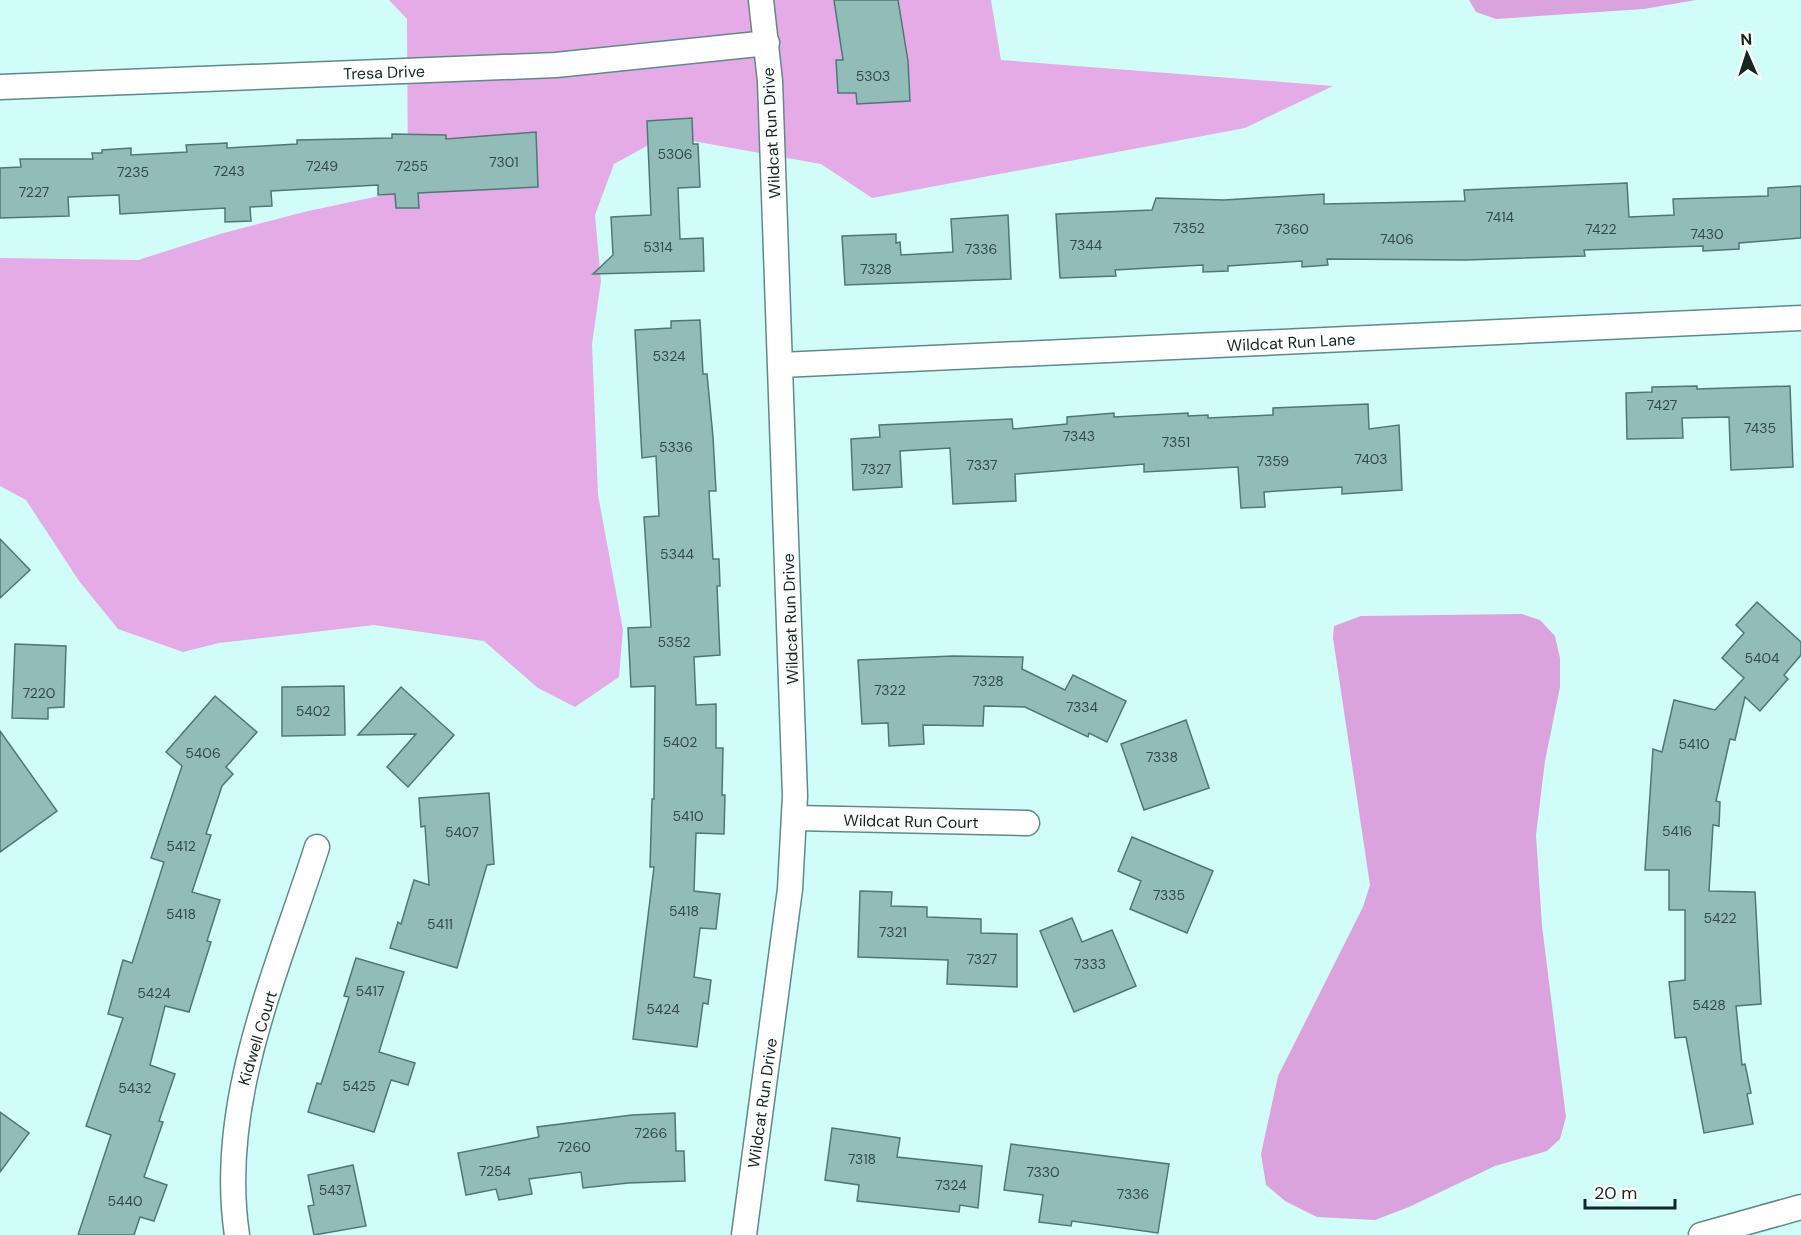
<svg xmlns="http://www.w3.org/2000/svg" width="1801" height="1235" viewBox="0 0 1801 1235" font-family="'DM Sans',sans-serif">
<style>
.forest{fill:#e4abe6}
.water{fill:#dba3dd}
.building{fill:#91bcb8;stroke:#4f7874;stroke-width:1.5}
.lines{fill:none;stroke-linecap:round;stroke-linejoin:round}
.street-casing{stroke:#608a86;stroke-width:27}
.street{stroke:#fff;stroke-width:24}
.labels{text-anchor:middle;stroke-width:5;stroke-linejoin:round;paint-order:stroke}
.number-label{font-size:14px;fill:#334b48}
.street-label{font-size:16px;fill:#142523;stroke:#fff}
</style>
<rect width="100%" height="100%" fill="#d0fdf8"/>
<path class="forest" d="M389,0H991L1001,60L1333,86L1245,128L872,198L821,164L665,136L614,164L595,215L601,281L592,344L598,495L623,630L619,677L575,707L538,688L484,641L374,625L219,643L183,652L118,629L79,581L26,500L0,486V258L138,260L220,234L308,211L408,190L407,19Z"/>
<g class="water">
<path d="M1469,0H1696L1644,9L1496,19L1476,12Z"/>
<path d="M1522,614L1540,620L1555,636L1560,658V687L1545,761L1536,835L1542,926L1566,1117L1560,1139L1547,1151L1495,1166L1409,1207L1375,1220L1317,1217L1285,1201L1266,1185L1261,1154L1278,1076L1363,907L1370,885L1333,638L1334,626L1361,616Z"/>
</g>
<g class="building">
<path d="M834,0H898L908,61L910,101L857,104L856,93H838L836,60H843Z"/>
<path d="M692,118L693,144H698L700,187L678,188L680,239L703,238L704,271L593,274L613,255L611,217L651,215L647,121Z"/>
<path d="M536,132L538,187L418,193L419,208H396L395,194L378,195V185L271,191L272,206L250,207L251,221L225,222V208L120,214L119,195L68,197L69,216L0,218V168L21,167L20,159H93L92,153H102V150L131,148V155L187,152L186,145L227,143V148L297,144V140L392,138V134L446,135V139Z"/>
<path d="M1627,183L1629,217L1674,215L1673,199L1768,196V188L1801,186V238L1739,243V249L1703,251V246L1584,250L1585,256L1466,260L1327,259L1328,265L1302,267V261L1228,266V271L1203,272V265L1115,270L1116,276L1060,278L1056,214L1152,210L1156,198L1224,200L1324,194V204L1465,201L1464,190Z"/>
<path d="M1008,215L1011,279L845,285L842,236L896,234V243L900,242L901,255L953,252L951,219Z"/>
<path d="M700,320L703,374H707L713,437L716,491H709L713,559H719L720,586H717L720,655L694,657L696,705L716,704V748H723L722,795H725L724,834L696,833L694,891L720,894L716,929L700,928L694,977L711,980L708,1004L703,1003L697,1047L633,1039L654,867H650L652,799H654L655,686L631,687L628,628L651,627L644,517L659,516L656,456L642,458L635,330L671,328V321Z"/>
<path d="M1697,386V389L1790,386L1793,467L1731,470L1729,417L1682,418L1683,438L1627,439L1626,393L1652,392V387Z"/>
<path d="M1368,404L1369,429L1399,425L1402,490L1342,494V487L1264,492L1265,507L1241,508L1238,467L1144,472V464L1015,474L1016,501L953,504L950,448L900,451L902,487L853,490L851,439L880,437L879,425L1012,419L1013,429L1067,424V417L1114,413V417L1188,413V416L1208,415V418L1273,415V408Z"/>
<path d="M0,539L30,570L0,598Z"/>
<path d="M1757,602L1801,642V655L1784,675L1788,679L1760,711L1745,697L1735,740L1730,739L1716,801L1720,802L1719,826L1713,825L1709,891L1755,892L1761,1004L1736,1006L1742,1065L1745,1064L1751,1093L1747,1094L1753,1124L1704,1133L1686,1037L1675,1038L1669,982L1685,980V910H1669V870H1645L1653,749L1662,752L1674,700L1715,710L1744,678L1722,658L1744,633L1736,625Z"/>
<path d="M15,644L66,646L64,707L48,708V719L12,718Z"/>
<path d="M953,656L1023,657L1022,669L1065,690L1073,675L1126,701L1107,742L1089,733L1088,737L1025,707L984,706L983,726L923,725L924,744L889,746L888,723L862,724L858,660Z"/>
<path d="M344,686L345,735L282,736V687Z"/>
<path d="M401,687L454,735L408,787L387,767L416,734L358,735Z"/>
<path d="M215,696L257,732L226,767L233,774L222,786L206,834L211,835L192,892L220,900L207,941L211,942L189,1012L165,1006L150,1065L175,1074L159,1121L163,1122L144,1177L167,1185L154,1221L140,1217L134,1235H78L111,1135L86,1126L123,1018L108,1014L123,960L132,963L164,862L151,858L182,766L166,752Z"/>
<path d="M1186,720L1209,788L1144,810L1121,744Z"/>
<path d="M0,731L57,811L0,852Z"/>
<path d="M489,793L494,864L487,865L457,968L390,948L398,922L401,924L414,880L429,885L425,826L421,827L419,798Z"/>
<path d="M1132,837L1213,871L1187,933L1130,909L1141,881L1118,871Z"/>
<path d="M860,891L892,892L891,906L927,907V917L981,919V933L1017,934V987L947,984L948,960L858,957Z"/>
<path d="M1072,918L1082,942L1112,930L1136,986L1074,1012L1040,931Z"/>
<path d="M356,958L404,972L379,1052L415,1063L408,1085L391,1080L374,1132L308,1112L317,1083L321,1084L349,997L344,996Z"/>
<path d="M0,1112L29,1133L0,1172Z"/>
<path d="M675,1113L676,1151H684L685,1181L628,1183L583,1188L581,1172L529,1179L532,1194L499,1200L496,1189L466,1195L458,1153L539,1137L537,1127L632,1115Z"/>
<path d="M832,1128L900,1138L897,1157L982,1166L978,1208L960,1205L959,1212L857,1201L859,1185L825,1180Z"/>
<path d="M1011,1144L1169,1164L1158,1233L1072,1221L1071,1226L1039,1222L1043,1195L1004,1190Z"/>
<path d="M353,1165L366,1226L314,1235L308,1206L314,1205L308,1175Z"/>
</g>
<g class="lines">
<g class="street-casing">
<g id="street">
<path d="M0,87L556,65L767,43"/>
<path d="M781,365L1801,318"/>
<path d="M795,818L1027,823"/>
<path d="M237,1235C217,1102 277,972 317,847"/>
<path d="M744,1235L790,889L795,796L770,81L761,0"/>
<path d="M1701,1235L1801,1207"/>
</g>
</g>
<use href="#street" class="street"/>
</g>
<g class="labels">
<g class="number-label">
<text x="873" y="81">5303</text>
<text x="675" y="159">5306</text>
<text x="504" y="167">7301</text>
<text x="322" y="171">7249</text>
<text x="412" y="171">7255</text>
<text x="229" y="176">7243</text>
<text x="133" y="177">7235</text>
<text x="34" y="197">7227</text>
<text x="1500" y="222">7414</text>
<text x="1189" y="233">7352</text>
<text x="1292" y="234">7360</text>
<text x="1601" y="234">7422</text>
<text x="1707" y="239">7430</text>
<text x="1397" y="244">7406</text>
<text x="1086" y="250">7344</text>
<text x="658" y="252">5314</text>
<text x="981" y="254">7336</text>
<text x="876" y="274">7328</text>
<text x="669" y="361">5324</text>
<text x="1662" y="410">7427</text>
<text x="1760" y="433">7435</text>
<text x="1079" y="441">7343</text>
<text x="1176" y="447">7351</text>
<text x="676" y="452">5336</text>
<text x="1371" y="464">7403</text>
<text x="1273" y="466">7359</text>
<text x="982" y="470">7337</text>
<text x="876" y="474">7327</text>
<text x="677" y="559">5344</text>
<text x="674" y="647">5352</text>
<text x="1762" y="663">5404</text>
<text x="988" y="686">7328</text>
<text x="890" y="695">7322</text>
<text x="39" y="698">7220</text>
<text x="1082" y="712">7334</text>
<text x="313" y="716">5402</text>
<text x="680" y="747">5402</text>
<text x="1694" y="749">5410</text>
<text x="203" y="758">5406</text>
<text x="1162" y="762">7338</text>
<text x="688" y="821">5410</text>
<text x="1677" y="836">5416</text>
<text x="462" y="837">5407</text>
<text x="181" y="851">5412</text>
<text x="1169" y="900">7335</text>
<text x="684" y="916">5418</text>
<text x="181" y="919">5418</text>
<text x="1720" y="923">5422</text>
<text x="440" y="929">5411</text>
<text x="893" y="937">7321</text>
<text x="982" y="964">7327</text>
<text x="1090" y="969">7333</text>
<text x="370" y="996">5417</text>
<text x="154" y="998">5424</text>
<text x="1709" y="1010">5428</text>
<text x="663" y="1014">5424</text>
<text x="359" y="1091">5425</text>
<text x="135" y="1093">5432</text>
<text x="651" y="1138">7266</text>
<text x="574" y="1152">7260</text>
<text x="862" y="1164">7318</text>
<text x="495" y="1176">7254</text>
<text x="1043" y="1177">7330</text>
<text x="951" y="1190">7324</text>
<text x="335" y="1195">5437</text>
<text x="1133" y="1199">7336</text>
<text x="125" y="1206">5440</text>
</g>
<g class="street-label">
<text transform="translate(384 72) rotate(-2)" y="6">Tresa Drive</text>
<text transform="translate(771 133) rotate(-93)" y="6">Wildcat Run Drive</text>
<text transform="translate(1291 342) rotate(-3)" y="6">Wildcat Run Lane</text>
<text transform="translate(790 619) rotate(-92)" y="6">Wildcat Run Drive</text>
<text transform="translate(911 821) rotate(1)" y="6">Wildcat Run Court</text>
<text transform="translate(257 1038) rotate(-73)" y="6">Kidwell Court</text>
<text transform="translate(762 1103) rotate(-82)" y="6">Wildcat Run Drive</text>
</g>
</g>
<g transform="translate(1747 54) rotate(357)" stroke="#ffffff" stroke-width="4.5" paint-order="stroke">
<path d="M0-4.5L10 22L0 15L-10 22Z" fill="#142523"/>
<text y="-9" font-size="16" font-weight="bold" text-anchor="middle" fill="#142523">N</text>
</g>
<path d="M1585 1199v9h90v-9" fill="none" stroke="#142523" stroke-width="3"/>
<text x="1594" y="1199" font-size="18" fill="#142523" stroke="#ffffff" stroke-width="4.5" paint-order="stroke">20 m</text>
</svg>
